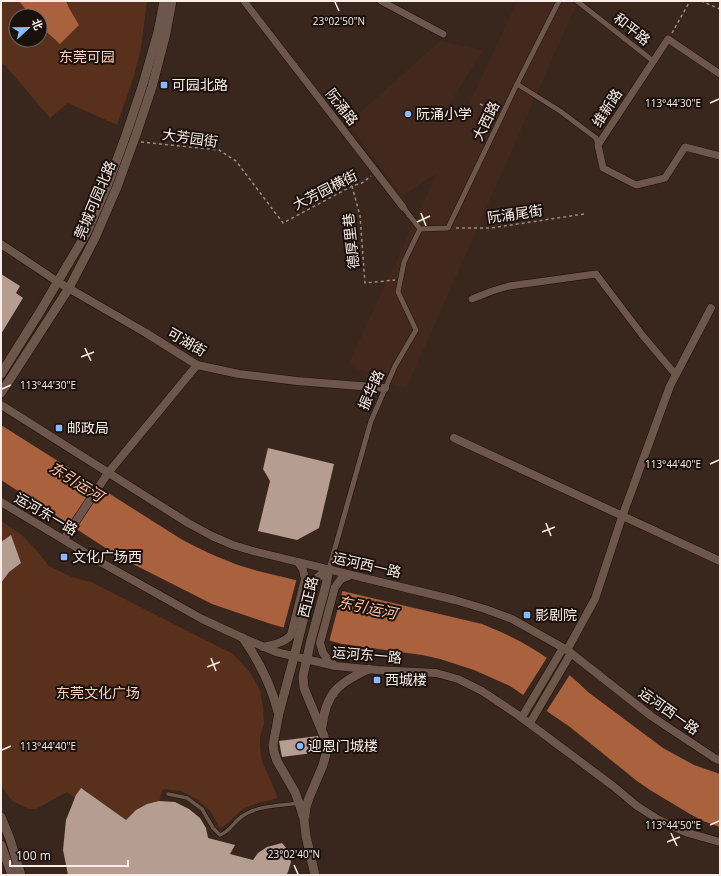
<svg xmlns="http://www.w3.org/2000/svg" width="721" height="876" viewBox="0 0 721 876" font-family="'Open Sans','Noto Sans SC',sans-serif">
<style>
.built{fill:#43291d}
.green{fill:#59301c;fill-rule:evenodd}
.water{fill:#aa613d}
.pier{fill:#39261d}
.building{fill:#b59d92}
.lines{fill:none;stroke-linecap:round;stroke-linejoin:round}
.service-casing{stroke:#1f0e06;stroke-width:4.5}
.pedestrian-casing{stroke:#1f0e06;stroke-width:6}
.minor-casing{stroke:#1f0e06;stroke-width:8}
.tertiary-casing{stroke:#1f0e06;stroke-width:9}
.secondary-casing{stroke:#1f0e06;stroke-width:10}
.path{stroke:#9c8b84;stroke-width:1.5;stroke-dasharray:3 3;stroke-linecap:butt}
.service{stroke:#6d574d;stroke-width:3.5}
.pedestrian{stroke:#6d574d;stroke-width:5}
.minor{stroke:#6d574d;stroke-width:7}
.tertiary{stroke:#6d574d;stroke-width:8}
.secondary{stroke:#6d574d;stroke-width:9}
.ticks{fill:none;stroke:#fbede7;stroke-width:1.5}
.poi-dot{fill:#8abafc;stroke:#1a110d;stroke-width:1.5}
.labels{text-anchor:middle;stroke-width:4;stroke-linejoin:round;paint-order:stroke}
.street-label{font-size:14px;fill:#fbede7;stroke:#1a110d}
.park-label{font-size:14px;fill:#fdd2be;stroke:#1a110d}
.poi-label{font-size:14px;fill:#fbede7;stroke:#1a110d;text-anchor:start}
.water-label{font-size:15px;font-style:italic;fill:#febfa2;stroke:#1a110d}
.ticks-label{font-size:10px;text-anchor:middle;fill:#fbede7;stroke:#1a110d;stroke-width:4;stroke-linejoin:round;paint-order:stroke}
</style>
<rect width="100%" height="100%" fill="#39261d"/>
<path class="built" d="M517,1H578L406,389L348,365L437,173L402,196L348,123L440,41L483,50L449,105L462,119Z"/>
<g class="green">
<path d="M1,1H147L141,48L134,76L117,125L68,103L50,118L5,65L1,64ZM16,16H40V40H16Z"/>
<path d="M1,521L22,535L37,551L49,566L72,577L91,582L233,654L249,671L260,690L263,708L264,723L260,737V748L262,761L278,798L255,804L243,809L223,827L220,828L218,825L210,811L197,799L181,791L163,789L159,801C143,805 138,808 126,820L81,789L75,798L67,792L36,809H29L12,801L3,789L1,784Z"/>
</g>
<g class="water">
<path d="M19,1H66L69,8L79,25L60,44L40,26V16H31Z"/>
<path d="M1,425L181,539C209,554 236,566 266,573L482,624C523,640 556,661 588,692L663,748L694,765L720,774V827L703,821L690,814L650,790L637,781L570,727L510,686L474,670L440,659L422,655L342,644L271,624L212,604L121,558L1,480Z"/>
</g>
<g class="pier">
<path d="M297,578L343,589L329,642L283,630Z"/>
<path d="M548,656L571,673L546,712L522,697Z"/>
</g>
<g class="building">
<path d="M1,274L20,286L16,293L23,298L1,334Z"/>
<path d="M268,448L334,464L319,528L297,540L258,531L270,481L263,469Z"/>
<path d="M11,535L21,563L9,572L1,583V542Z"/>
<path d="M318,736L320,752L282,757L279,741Z"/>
<path d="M81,788L126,820L136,810L147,804L159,801L175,802L189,809L200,818L206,828L208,838L235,845L230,854L253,860L258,853L267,847L282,843L288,850L291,862L288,872L286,875H68L63,850L66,820L76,795Z"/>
</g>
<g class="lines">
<g class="service-casing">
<path id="service" d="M168,794L187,798L202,809L213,828L220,835C230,831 233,823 241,817C257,805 280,806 299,803"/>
</g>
<g class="pedestrian-casing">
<g id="pedestrian">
<path d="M577,1L653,61"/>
<path d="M517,84L560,111L596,138L598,145"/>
<path d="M403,207L420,229"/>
<path d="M420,229L448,228L517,84L559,1"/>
<path d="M329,569L371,421L395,366L416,330L398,292L404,262L420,229"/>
</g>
</g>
<g class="minor-casing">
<g id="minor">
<path d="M244,1L403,207"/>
<path d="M381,1L443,34"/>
<path d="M720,74L668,39L598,145L603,168L636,185L665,178L685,147L720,156"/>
<path d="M472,299L492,291L509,286L596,274L643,336L676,375"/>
</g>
</g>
<g class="tertiary-casing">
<g id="tertiary">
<path d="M1,244L58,282L146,333L197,365L239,374L297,381L385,388"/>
<path d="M1,405L188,523L212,536L233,545L253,551L455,600L485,609L512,619L567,650L651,716L716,759L720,760"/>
<path d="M454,438L720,561"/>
<path d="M1,502L104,564L202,619L243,638L276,652L335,666L377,670L436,673L458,679L482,691L518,715L613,786L637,806L659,820L688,833L720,842"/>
<path d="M64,539L108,473L197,365"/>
<path d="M263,647C273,645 284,643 291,635L305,579L303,570L298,562"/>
<path d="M567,650L595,599L622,517L670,386L711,308"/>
<path d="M335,666L326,657L323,653L320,643L335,587L341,579L351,575"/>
<path d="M522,717L563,648"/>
<path d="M530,723L571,653"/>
</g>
</g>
<g class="secondary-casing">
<g id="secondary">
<path d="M1,374L41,310L87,232L108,184L127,132L143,84L158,32L164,1"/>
<path d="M1,393L69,288L95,238L117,187L136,135L152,87L166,33L172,1"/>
<path d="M243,638C259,661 271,684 278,712"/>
<path d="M322,727C326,693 338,683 369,669"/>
<path d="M305,816L306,807L309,798L323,765L326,754V748L324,736L304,688L303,676L311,640L326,585L329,569"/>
<path d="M1,817L10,839L21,875"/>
<path d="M1,845L12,875"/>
<path d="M315,875L306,836L304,819L299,803L295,792L277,761L274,752L273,745L279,713L294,657L313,581L329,569"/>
</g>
</g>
<g class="path">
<path d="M701,1L720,9"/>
<path d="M672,33L690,1"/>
<path d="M480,104L497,112"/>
<path d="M141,142L219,150L236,161L283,223L352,186L362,183L371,176"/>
<path d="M352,186L360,216L365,283L395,280"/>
<path d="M456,228H491L584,214"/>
</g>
<use href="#service" class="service"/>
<use href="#pedestrian" class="pedestrian"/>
<use href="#minor" class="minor"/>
<use href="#tertiary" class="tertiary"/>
<use href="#secondary" class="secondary"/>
</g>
<path class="ticks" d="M335,2L339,11M710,103L719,99M421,213L426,226M417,222L430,216M85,348L91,361M81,357L94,352M2,389L11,385M710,464L719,460M546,523L551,536M542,532L555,527M211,658L216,671M207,667L220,662M2,750L11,746M710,825L719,821M671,833L677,846M667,842L680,837M294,865L298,874"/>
<g class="poi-dot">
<rect x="160" y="81" width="8" height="8" rx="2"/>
<circle cx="408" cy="114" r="4"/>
<rect x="55" y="424" width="8" height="8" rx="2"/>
<rect x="60" y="553" width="8" height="8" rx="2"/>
<rect x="523" y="611" width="8" height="8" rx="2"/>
<rect x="373" y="676" width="8" height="8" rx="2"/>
<circle cx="300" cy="746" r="4"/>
</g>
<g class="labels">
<g class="street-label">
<text transform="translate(632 29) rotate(39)" y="5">和平路</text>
<text transform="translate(342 107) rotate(52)" y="5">阮涌路</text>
<text transform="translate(607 108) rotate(-57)" y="5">维新路</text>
<text transform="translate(486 121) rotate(-64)" y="5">大西路</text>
<text transform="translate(190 138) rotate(8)" y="5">大芳园街</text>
<text transform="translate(325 190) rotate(-27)" y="5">大芳园横街</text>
<text transform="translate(95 200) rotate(-67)" y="5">莞城可园北路</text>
<text transform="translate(515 214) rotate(-8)" y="5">阮涌尾街</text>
<text transform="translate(351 241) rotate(-96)" y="5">德厚里巷</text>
<text transform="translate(187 342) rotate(30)" y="5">可湖街</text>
<text transform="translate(371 390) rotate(-66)" y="5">振华路</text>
<text transform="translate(46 514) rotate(30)" y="5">运河东一路</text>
<text transform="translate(367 565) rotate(13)" y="5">运河西一路</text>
<text transform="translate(308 597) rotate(-76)" y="5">西正路</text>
<text transform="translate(367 655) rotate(5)" y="5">运河东一路</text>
<text transform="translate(669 711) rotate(35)" y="5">运河西一路</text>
</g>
<g class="park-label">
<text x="87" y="62">东莞可园</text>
<text x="98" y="698">东莞文化广场</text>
</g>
<g class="poi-label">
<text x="172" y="90">可园北路</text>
<text x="416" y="119">阮涌小学</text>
<text x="67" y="433">邮政局</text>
<text x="72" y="562">文化广场西</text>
<text x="535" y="620">影剧院</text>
<text x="385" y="685">西城楼</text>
<text x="308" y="751">迎恩门城楼</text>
</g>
<g class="water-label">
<text transform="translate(76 482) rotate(32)" y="5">东引运河</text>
<text transform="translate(367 608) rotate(12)" y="5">东引运河</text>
</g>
</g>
<g class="ticks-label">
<text x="339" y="25">23°02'50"N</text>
<text x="673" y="107">113°44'30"E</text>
<text x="48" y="389">113°44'30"E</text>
<text x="673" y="468">113°44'40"E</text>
<text x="48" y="750">113°44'40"E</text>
<text x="673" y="829">113°44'50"E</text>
<text x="294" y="858">23°02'40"N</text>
</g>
<rect width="721" height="876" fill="none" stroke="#fbede7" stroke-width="4"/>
<g transform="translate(28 28) rotate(68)"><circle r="19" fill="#1a110d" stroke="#746964"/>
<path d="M0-3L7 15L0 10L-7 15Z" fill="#8abafc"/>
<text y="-6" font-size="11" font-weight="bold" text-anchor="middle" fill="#fbede7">北</text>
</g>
<path d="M10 860v6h118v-6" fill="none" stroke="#fbede7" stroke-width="2"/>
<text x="16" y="860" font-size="12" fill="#fbede7" stroke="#1a110d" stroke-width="3" paint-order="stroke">100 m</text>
</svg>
